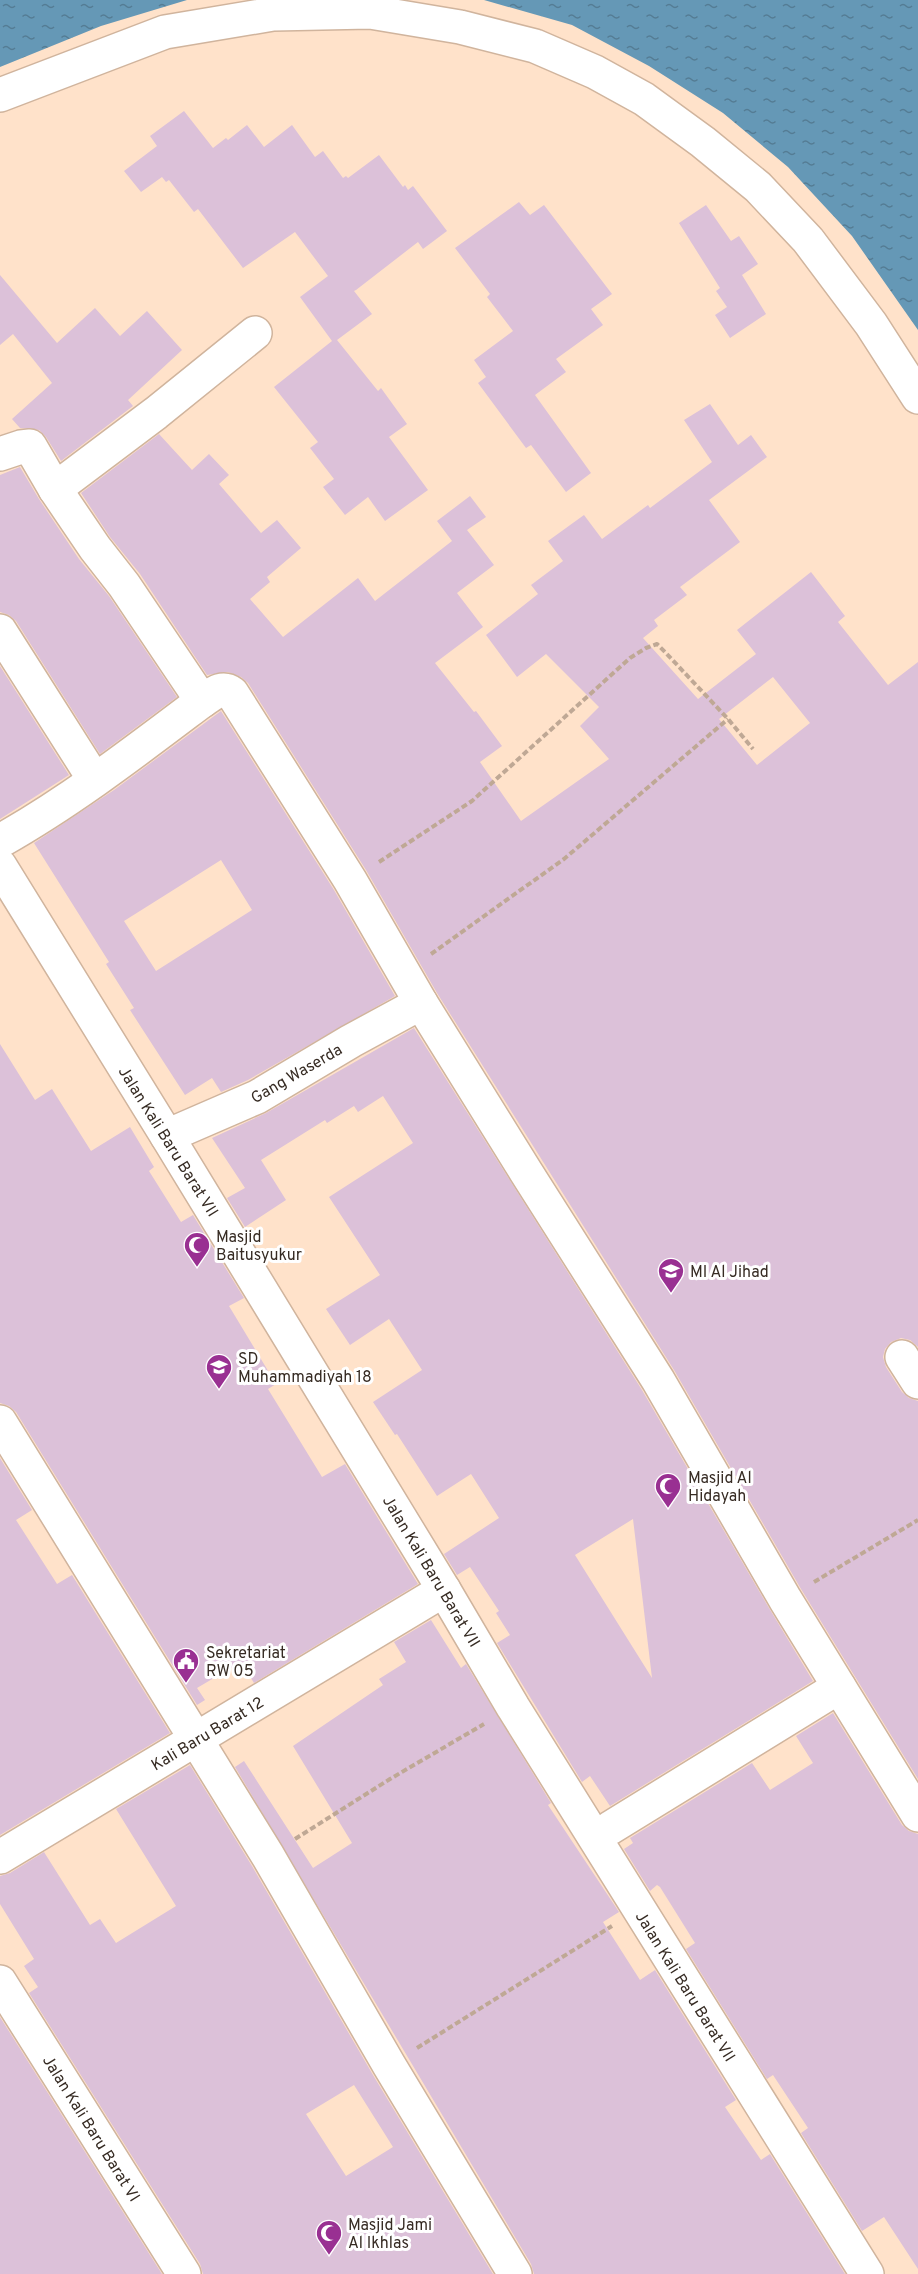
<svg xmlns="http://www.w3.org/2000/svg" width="918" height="2274" viewBox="0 0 918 2274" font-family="Overpass,sans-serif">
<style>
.water{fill:url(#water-ripples)}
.building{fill:#dcc1d9;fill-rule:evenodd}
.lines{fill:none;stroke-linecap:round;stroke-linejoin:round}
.minor-casing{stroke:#d0b49d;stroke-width:36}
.path{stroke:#bfa895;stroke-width:4;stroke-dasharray:6 3;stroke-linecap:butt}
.minor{stroke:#fff;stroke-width:33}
.labels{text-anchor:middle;stroke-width:6;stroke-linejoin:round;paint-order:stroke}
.street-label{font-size:16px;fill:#362b23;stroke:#fff}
.poi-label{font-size:16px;fill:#362b23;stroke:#fff;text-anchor:start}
</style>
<defs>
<pattern id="water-ripples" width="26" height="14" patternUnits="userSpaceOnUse" patternTransform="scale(1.5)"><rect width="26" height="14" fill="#6598b6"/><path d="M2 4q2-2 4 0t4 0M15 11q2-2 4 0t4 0" fill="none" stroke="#547c94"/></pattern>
</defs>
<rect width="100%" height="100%" fill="#ffe2ca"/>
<g class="water">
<path d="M0,0H187L101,26L0,67Z"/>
<path d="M484,0H918V330L852,236L788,167L723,113L649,66L572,25Z"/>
</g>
<g class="building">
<path d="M184,111L213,148L226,138L228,140L247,125L264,147L292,125L315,157L323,151L343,178L346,176L348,178L379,155L403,187L405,185L408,190L413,186L447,231L423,249L418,242L356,290L354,291L372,314L337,340L378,391L381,388L407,424L389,437L428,490L385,521L368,497L345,515L323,487L334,479L310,448L318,442L274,387L332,341L300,297L328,276L295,232L243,268L198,209L194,212L169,180L166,182L162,177L141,192L124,171L157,146L150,136Z"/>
<path d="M519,202L530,215L544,205L612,294L591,309L603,325L556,359L566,372L535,395L591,473L566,492L531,445L526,448L478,383L486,377L474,360L513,331L487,297L490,294L455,248Z"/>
<path d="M706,205L731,241L739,236L758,264L742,275L766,314L730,338L715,315L727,307L716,291L720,288L679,223Z"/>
<path d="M0,275L57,343L95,308L120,336L147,311L182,350L128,400L133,406L61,461L46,437L39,430L20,428L12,419L52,383L13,334L0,345Z"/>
<path d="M710,404L738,445L751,435L767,457L709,500L740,542L680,587L687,595L654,620L658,626L643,638L698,699L756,654L737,630L811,572L845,616L838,622L888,685L918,662V1347L910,1340L901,1338L891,1342L885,1349L883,1357L886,1367L902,1392L909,1398L918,1401V1779L801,1589L674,1370L437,993L366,870L248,683L241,677L228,672L207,675L140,574L110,537L81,493L159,434L192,470L209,454L229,475L219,484L261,533L277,520L301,548L267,577L270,582L250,599L283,637L358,578L375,601L452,541L437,521L470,496L486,517L467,530L494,565L457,593L483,627L435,663L474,712L476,711L502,746L480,762L521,821L609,759L580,726L599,707L546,654L517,677L486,635L538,594L531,585L563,561L548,541L584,515L602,539L648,505L650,508L712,462L684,420ZM773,677L810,723L757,765L719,719Z"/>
<path d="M20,467L39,499L79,559L109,596L177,697L100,754L16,621L9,615L0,612V475Z"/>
<path d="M0,666L69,775L0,819Z"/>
<path d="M221,711L334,890L395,996L248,1080L221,1092L212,1078L185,1095L130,1010L134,1008L106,964L109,962L34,843L114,790ZM221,860L252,910L156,971L124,921Z"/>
<path d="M414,1028L642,1390L769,1608L813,1681L610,1806L590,1776L582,1782L497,1643L510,1635L496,1613L499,1611L470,1567L457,1575L444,1554L499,1518L471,1474L437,1496L397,1434L395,1435L373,1402L422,1370L389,1319L350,1345L326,1309L380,1275L329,1197L413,1143L383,1096L358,1112L354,1106L327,1123L325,1120L261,1160L286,1200L245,1227L227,1198L245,1188L212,1138L266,1113ZM633,1519L652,1678L575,1555Z"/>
<path d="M0,1044L35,1100L52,1089L91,1151L130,1127L154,1167L149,1171L181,1222L193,1215L244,1298L229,1306L276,1384L268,1389L322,1477L345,1464L418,1584L254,1683L241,1662L197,1688L205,1700L197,1705L16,1412L9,1406L0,1403Z"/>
<path d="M0,1458L32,1510L16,1520L57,1584L72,1575L170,1733L0,1835Z"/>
<path d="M431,1620L461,1668L466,1664L551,1803L548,1805L619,1912L603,1922L640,1980L655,1970L736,2100L725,2107L761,2160L770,2154L845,2274H534L531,2264L235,1767L244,1761L313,1868L352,1843L293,1746L383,1685L379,1679L406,1662L394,1642Z"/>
<path d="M833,1713L902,1825L909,1831L918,1834V2269L884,2217L862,2231L801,2133L808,2128L773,2075L767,2079L686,1949L695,1943L660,1887L657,1885L650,1891L624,1849L633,1843L630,1838L752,1763L770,1790L813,1763L796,1736Z"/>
<path d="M190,1765L252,1866L373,2075L493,2274H203L200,2264L29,1993L38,1987L24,1966L34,1959L0,1904V1876L10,1873L44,1852L90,1925L100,1919L116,1943L176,1906L116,1809ZM354,2085L393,2147L346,2176L306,2114Z"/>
<path d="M0,2017L162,2274H0Z"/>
</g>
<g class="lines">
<g class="minor-casing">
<g id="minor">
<path d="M0,95L165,32L273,14L370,12L460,27L535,46L595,72L644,99L703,142L758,187L808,240L871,324L918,397"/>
<path d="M0,454L21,447L30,446L55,489L95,548L124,585L202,701"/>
<path d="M55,489L156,413L255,333"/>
<path d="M0,631L94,779"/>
<path d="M0,841C71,801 137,750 202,701C212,695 221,685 232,693L350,880L421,1003L526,1172L658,1380L785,1599L918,1815"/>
<path d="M0,866L167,1136L444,1590L513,1707L867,2274"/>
<path d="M167,1136L257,1097L351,1041L421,1003"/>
<path d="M902,1357L918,1382"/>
<path d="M0,1422L268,1856L389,2065L515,2274"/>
<path d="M610,1828L839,1687"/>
<path d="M0,1857L444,1590"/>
<path d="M0,1982L184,2274"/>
</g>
</g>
<g class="path">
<path d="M379,862L472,801L630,658L646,648L657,644L665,652L728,719L753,749"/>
<path d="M431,954L564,859L728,719"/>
<path d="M814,1582L918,1520"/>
<path d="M295,1839L390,1779L484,1724"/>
<path d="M417,2048L612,1926"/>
</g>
<use href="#minor" class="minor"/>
</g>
<defs>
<g id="mosque-pin" transform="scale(1.35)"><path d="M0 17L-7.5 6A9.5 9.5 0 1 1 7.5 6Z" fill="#993092" stroke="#fff"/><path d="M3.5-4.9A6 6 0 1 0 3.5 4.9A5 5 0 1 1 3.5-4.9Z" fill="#fff"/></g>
<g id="school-pin" transform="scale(1.35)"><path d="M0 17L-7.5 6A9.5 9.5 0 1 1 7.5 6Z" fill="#993092" stroke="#fff"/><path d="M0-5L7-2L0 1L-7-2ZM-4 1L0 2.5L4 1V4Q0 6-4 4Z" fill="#fff"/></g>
<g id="civic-pin" transform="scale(1.35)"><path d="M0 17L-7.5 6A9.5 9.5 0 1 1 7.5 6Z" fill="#993092" stroke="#fff"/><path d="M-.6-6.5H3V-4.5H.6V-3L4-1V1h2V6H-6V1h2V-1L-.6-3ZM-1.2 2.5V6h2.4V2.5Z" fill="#fff"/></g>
</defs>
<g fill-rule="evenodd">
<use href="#mosque-pin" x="197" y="1245"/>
<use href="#school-pin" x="671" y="1271"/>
<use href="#school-pin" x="219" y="1367"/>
<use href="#mosque-pin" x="668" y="1486"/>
<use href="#civic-pin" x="186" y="1661"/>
<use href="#mosque-pin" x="329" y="2233"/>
</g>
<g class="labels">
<g class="street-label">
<text transform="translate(296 1073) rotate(-30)" y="6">Gang Waserda</text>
<text transform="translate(169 1141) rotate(58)" y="6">Jalan Kali Baru Barat VII</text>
<text transform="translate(432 1571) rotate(59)" y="6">Jalan Kali Baru Barat VII</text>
<text transform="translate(207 1733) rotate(-31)" y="6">Kali Baru Barat 12</text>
<text transform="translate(686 1986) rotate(58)" y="6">Jalan Kali Baru Barat VII</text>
<text transform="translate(92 2128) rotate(58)" y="6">Jalan Kali Baru Barat VI</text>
</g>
<g class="poi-label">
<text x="216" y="1242">Masjid<tspan x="216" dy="18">Baitusyukur</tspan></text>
<text x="690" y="1277">MI Al Jihad</text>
<text x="238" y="1364">SD<tspan x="238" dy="18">Muhammadiyah 18</tspan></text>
<text x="688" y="1483">Masjid Al<tspan x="688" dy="18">Hidayah</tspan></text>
<text x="206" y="1658">Sekretariat<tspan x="206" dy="18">RW 05</tspan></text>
<text x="348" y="2230">Masjid Jami<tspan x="348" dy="18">Al Ikhlas</tspan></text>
</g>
</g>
</svg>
